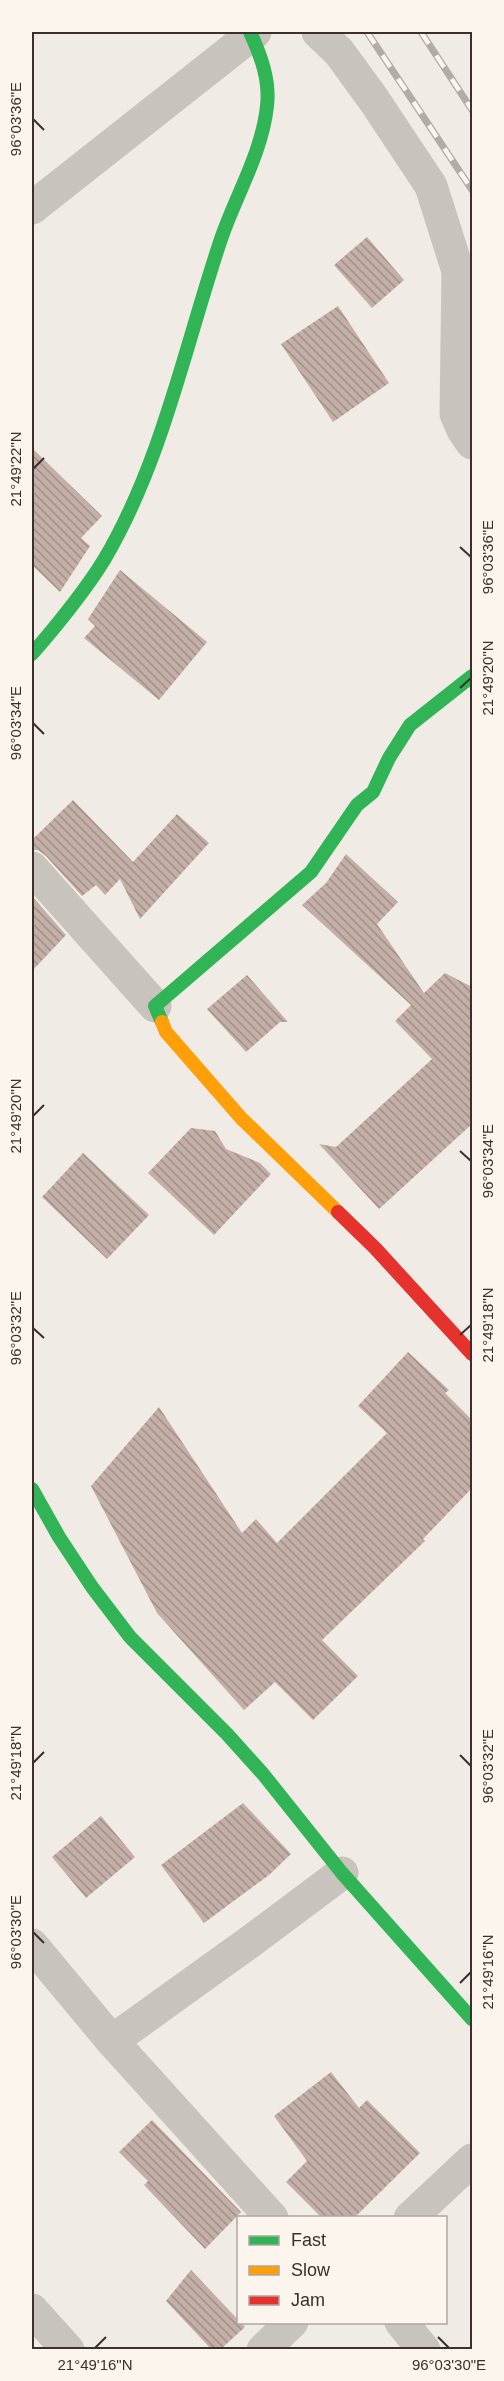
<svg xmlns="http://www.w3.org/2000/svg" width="504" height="2381" viewBox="0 0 504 2381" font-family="Arial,sans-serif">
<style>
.building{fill:url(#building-back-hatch)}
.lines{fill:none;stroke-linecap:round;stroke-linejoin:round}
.street{stroke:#c9c3be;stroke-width:33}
.fast{stroke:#30b455;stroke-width:14}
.slow{stroke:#ff9f0a;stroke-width:14}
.jam{stroke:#e5322d;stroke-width:14}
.rail-casing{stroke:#b1aca8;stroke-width:7}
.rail{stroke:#fbf5ee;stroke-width:4.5;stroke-dasharray:14;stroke-linecap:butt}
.ticks{fill:none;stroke:#3b302b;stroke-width:2}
.neatline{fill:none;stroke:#3b302b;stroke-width:2}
.ticks-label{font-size:15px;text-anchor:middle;fill:#3b302b}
</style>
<defs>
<pattern id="building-back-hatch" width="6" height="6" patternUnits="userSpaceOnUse" patternTransform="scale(1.5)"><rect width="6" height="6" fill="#c3afa7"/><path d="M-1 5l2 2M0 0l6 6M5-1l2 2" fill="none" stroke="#a08f88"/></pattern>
</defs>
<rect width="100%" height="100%" fill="#f0ebe5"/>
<g class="building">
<path d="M367,237L404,280L372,308L334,265Z"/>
<path d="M338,306L389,383L333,422L281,344Z"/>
<path d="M32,448L102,516L81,538L90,546L60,592L32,565Z"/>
<path d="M120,570L207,642L159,700L84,638L95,626L88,619Z"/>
<path d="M73,800L133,862L177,814L209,843L140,919L120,879L105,895L96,885L82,896L46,856L38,850H32V836L33,839Z"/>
<path d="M346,854L398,902L377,924L424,993L445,973L472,987V1124L379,1209L319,1144L336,1147L432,1059L395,1021L411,1005L302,905L326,883Z"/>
<path d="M32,896L66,935L32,971Z"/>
<path d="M247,975L288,1022H280L246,1052L207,1009Z"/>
<path d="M191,1128L215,1131L226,1149L260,1163L271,1174L214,1235L148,1173Z"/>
<path d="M83,1153L149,1215L107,1259L42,1197Z"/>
<path d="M408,1352L449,1390L445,1393L472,1420V1488L423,1539L425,1541L322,1640L358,1676L313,1720L275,1682L244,1710L157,1613L91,1486L159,1407L242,1533L256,1519L277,1543L387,1433L358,1406Z"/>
<path d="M243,1803L291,1854L269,1875L204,1923L161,1865Z"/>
<path d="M101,1816L135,1857L86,1898L52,1857Z"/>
<path d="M331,2072L359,2108L367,2100L420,2153L355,2217H321L286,2182L307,2161L274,2116Z"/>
<path d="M152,2120L241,2212L205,2249L144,2185L148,2181L119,2152Z"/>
<path d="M191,2270L245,2327L221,2349H211L166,2301Z"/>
</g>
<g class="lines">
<g class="street">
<path d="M318,32L339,52L374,100L431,186L458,271L472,292"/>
<path d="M32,208L255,32"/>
<path d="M458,271L456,414L463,430L472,443"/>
<path d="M32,868L155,1006"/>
<path d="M32,1945L112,2041L272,2218"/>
<path d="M112,2041L247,1944L342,1873"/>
<path d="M410,2218L472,2160"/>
<path d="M32,2310L68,2350"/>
<path d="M401,2322L424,2350"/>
<path d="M263,2350L292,2322"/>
</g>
<g class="fast">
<path d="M32,654C58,624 83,594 104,560C162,462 185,346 221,239C236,195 262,153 267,106C270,80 261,56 250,32"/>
<path d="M162,1022L155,1006L311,872L357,805L373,792L389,758L410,725L472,676"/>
<path d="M32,1489L59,1537L92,1587L130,1637L227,1734L263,1774L342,1873L472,2019"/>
</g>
<path class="slow" d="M162,1022L166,1032L241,1118L338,1212"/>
<path class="jam" d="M338,1212L375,1248L472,1354"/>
<g class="rail-casing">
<g id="rail">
<path d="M367,32L472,190"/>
<path d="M421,32L472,110"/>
</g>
</g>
<use href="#rail" class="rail"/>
</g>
<path class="ticks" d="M33,119L44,130M33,469L44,458M460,547L471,557M460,688L471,678M33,723L44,734M33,1116L44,1105M460,1151L471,1161M33,1328L44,1338M460,1335L471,1325M460,1755L471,1766M33,1763L44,1752M33,1932L44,1943M460,1983L471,1972M438,2337L449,2348M95,2348L106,2337"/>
<rect width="504" height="2381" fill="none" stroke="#fbf5ee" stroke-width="66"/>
<rect x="237" y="2216" width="210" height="108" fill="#fbf5ee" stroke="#aea6a0" stroke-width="1.5"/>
<rect x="249" y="2236" width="30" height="9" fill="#30b455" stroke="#aea6a0" stroke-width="1.5"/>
<text x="291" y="2246" font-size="18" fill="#3b302b">Fast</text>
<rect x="249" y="2266" width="30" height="9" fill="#ff9f0a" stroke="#aea6a0" stroke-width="1.5"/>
<text x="291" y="2276" font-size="18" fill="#3b302b">Slow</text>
<rect x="249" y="2296" width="30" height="9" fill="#e5322d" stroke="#aea6a0" stroke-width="1.5"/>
<text x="291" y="2306" font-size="18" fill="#3b302b">Jam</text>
<rect x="33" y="33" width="438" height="2315" class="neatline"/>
<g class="ticks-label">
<text transform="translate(16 119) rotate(-90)" y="5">96°03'36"E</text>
<text transform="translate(16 469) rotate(-90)" y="5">21°49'22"N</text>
<text transform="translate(488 557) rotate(-90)" y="5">96°03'36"E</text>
<text transform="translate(488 678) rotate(-90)" y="5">21°49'20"N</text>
<text transform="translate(16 723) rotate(-90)" y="5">96°03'34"E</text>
<text transform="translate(16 1116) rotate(-90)" y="5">21°49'20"N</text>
<text transform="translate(488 1161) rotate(-90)" y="5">96°03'34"E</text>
<text transform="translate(488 1325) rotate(-90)" y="5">21°49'18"N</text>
<text transform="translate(16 1328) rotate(-90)" y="5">96°03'32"E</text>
<text transform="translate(16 1763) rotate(-90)" y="5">21°49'18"N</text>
<text transform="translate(488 1766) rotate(-90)" y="5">96°03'32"E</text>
<text transform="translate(16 1932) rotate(-90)" y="5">96°03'30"E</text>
<text transform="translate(488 1972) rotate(-90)" y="5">21°49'16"N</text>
<text x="95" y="2370">21°49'16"N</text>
<text x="449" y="2370">96°03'30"E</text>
</g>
</svg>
